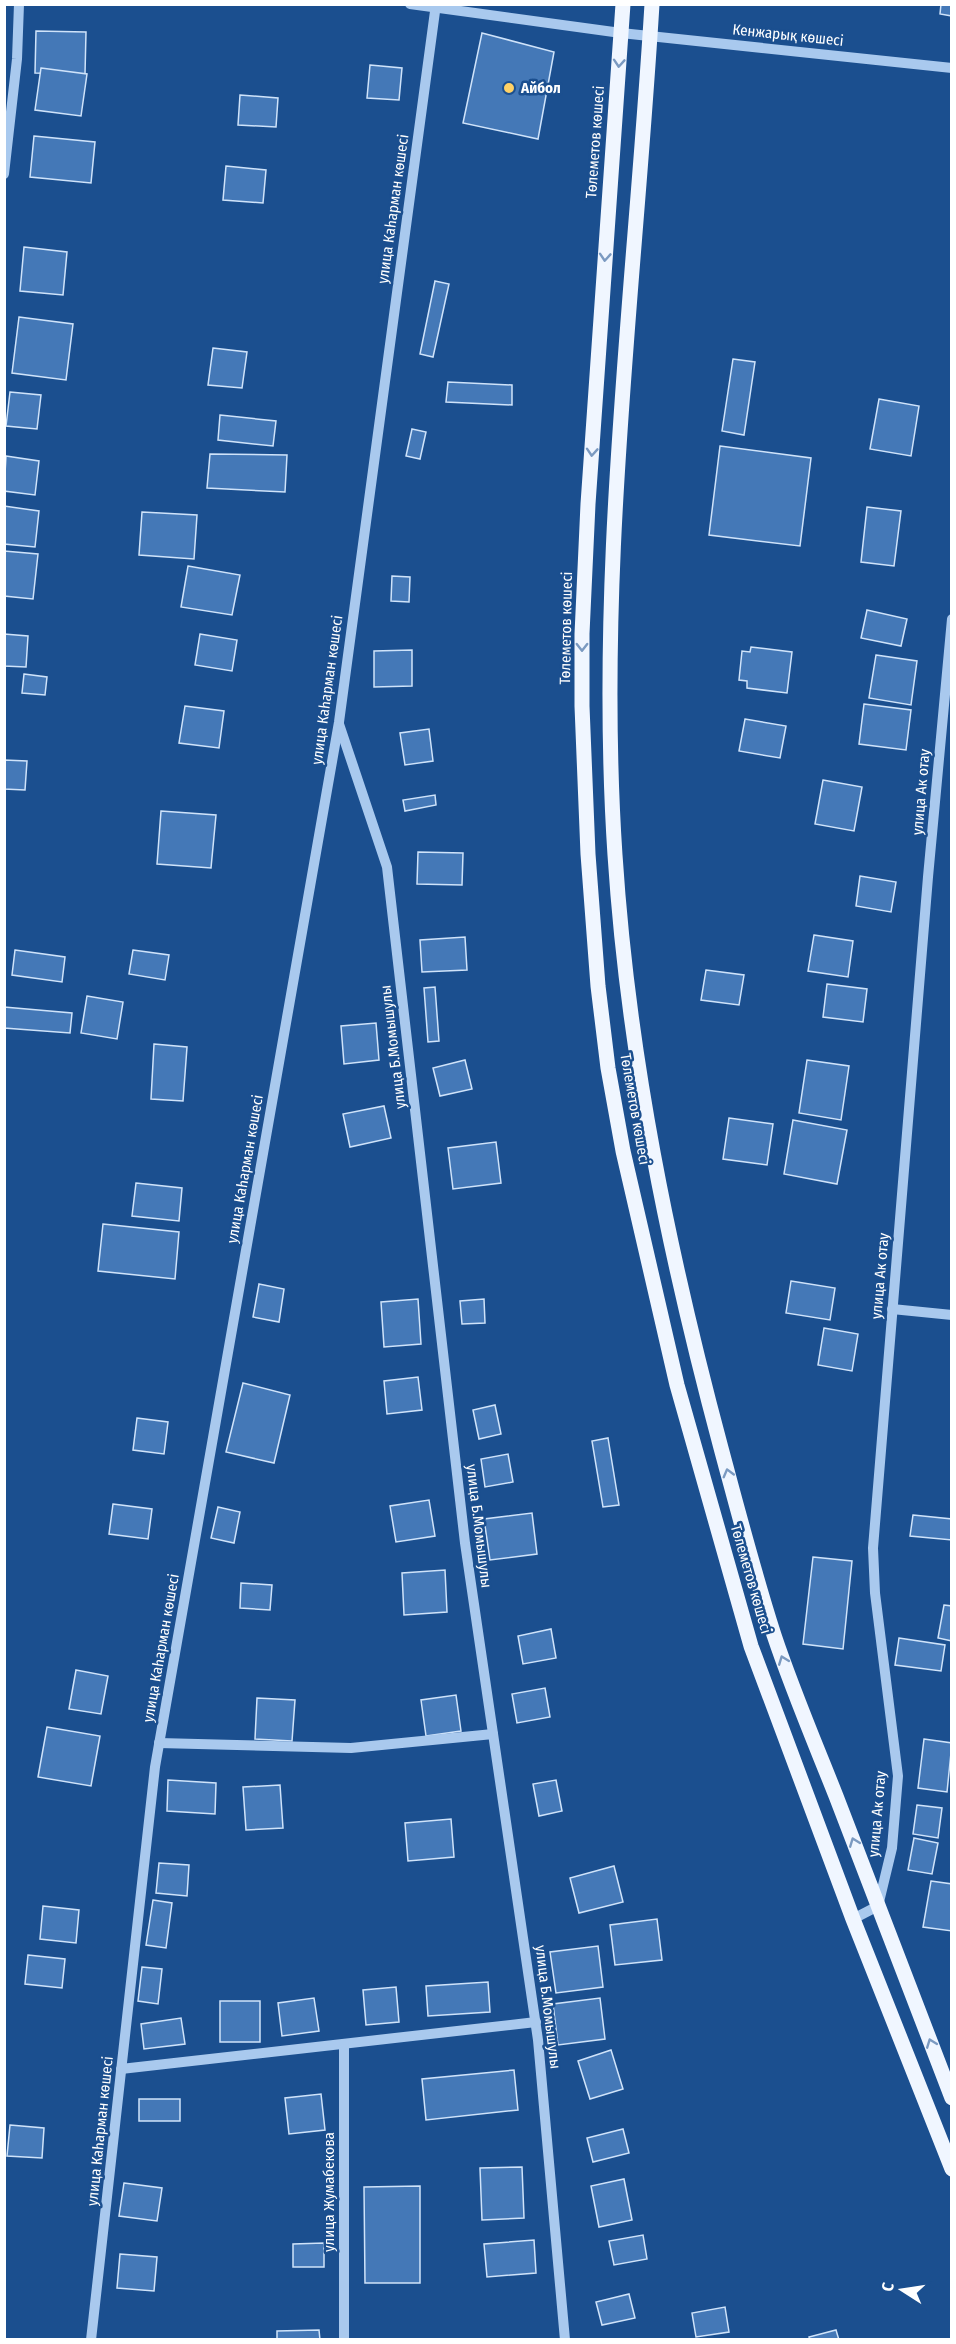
<svg xmlns="http://www.w3.org/2000/svg" width="956" height="2344" viewBox="0 0 956 2344" font-family="'Fira Sans Condensed',sans-serif">
<style>
.building{fill:#4478b7;stroke:#cfe3fa;stroke-width:1.5}
.lines{fill:none;stroke-linecap:round;stroke-linejoin:round}
.minor{stroke:#a9c9ee;stroke-width:10}
.major{stroke:#f0f6ff;stroke-width:15}
.oneway{stroke:#7b9ac1}
.poi-dot{fill:#ffd166;stroke:#1b4f8f;stroke-width:2}
.labels{text-anchor:middle;stroke-width:5;stroke-linejoin:round;paint-order:stroke}
.street-label{font-size:15px;fill:#fff;stroke:#1b4f8f}
.poi-label{font-size:15px;font-weight:bold;fill:#fff;stroke:#1b4f8f;text-anchor:start}
</style>
<rect width="100%" height="100%" fill="#1b4f8f"/>
<g class="building">
<path d="M941,4H952V16L940,14Z"/>
<path d="M36,31L86,32L85,74L35,73Z"/>
<path d="M482,33L554,52L538,139L463,123Z"/>
<path d="M370,65L402,68L399,100L367,98Z"/>
<path d="M41,68L87,74L81,116L35,110Z"/>
<path d="M240,95L278,98L276,127L238,125Z"/>
<path d="M34,136L95,142L91,183L30,177Z"/>
<path d="M226,166L266,170L263,203L223,200Z"/>
<path d="M24,247L67,252L63,295L20,291Z"/>
<path d="M435,281L449,284L433,357L420,354Z"/>
<path d="M19,317L73,324L66,380L12,373Z"/>
<path d="M213,348L247,352L242,388L208,385Z"/>
<path d="M733,359L755,362L744,435L722,431Z"/>
<path d="M448,382L512,385V405L446,402Z"/>
<path d="M10,392L41,395L37,429L6,426Z"/>
<path d="M879,399L919,406L911,456L870,449Z"/>
<path d="M220,415L276,421L273,446L218,440Z"/>
<path d="M412,429L426,432L420,459L406,456Z"/>
<path d="M720,446L811,458L800,546L709,535Z"/>
<path d="M210,454L287,455L285,492L207,488Z"/>
<path d="M6,456L39,461L35,495L4,491Z"/>
<path d="M4,506L39,511L35,547L4,544Z"/>
<path d="M867,507L901,511L894,566L861,562Z"/>
<path d="M142,512L197,515L194,559L139,555Z"/>
<path d="M4,551L38,554L33,599L4,596Z"/>
<path d="M188,566L240,575L232,615L181,607Z"/>
<path d="M392,576L410,577L409,602L391,601Z"/>
<path d="M867,610L907,619L901,646L861,638Z"/>
<path d="M4,634L28,636L26,667L4,666Z"/>
<path d="M200,634L237,640L232,671L195,665Z"/>
<path d="M751,647L792,652L787,693L747,688V681L739,680L742,651L750,652Z"/>
<path d="M412,650V686L374,687V651Z"/>
<path d="M876,655L917,661L911,705L869,698Z"/>
<path d="M24,674L47,677L45,695L22,693Z"/>
<path d="M864,704L911,710L906,750L859,744Z"/>
<path d="M185,706L224,711L219,748L179,743Z"/>
<path d="M745,719L786,726L780,758L739,751Z"/>
<path d="M429,729L433,761L405,765L400,733Z"/>
<path d="M4,760L27,761L25,790L4,789Z"/>
<path d="M823,780L862,787L854,831L815,824Z"/>
<path d="M435,795L436,805L405,811L403,800Z"/>
<path d="M161,811L216,815L211,868L157,864Z"/>
<path d="M418,852L463,853L462,885L417,884Z"/>
<path d="M860,876L896,882L891,912L856,906Z"/>
<path d="M814,935L853,941L848,977L808,971Z"/>
<path d="M465,937L467,970L422,972L420,940Z"/>
<path d="M15,950L65,957L62,982L12,975Z"/>
<path d="M133,950L169,955L165,980L129,974Z"/>
<path d="M706,970L744,975L739,1005L701,1000Z"/>
<path d="M827,984L867,989L863,1022L823,1017Z"/>
<path d="M435,987L439,1041L428,1042L424,988Z"/>
<path d="M87,996L123,1002L117,1039L81,1033Z"/>
<path d="M4,1007L72,1013L70,1033L4,1028Z"/>
<path d="M376,1023L379,1060L344,1064L341,1026Z"/>
<path d="M154,1044L187,1047L183,1101L151,1099Z"/>
<path d="M465,1060L472,1089L440,1096L433,1068Z"/>
<path d="M807,1060L849,1066L841,1120L799,1113Z"/>
<path d="M384,1106L391,1138L350,1147L343,1114Z"/>
<path d="M729,1118L773,1124L767,1165L723,1159Z"/>
<path d="M793,1120L847,1130L837,1184L784,1174Z"/>
<path d="M496,1142L501,1183L453,1189L448,1148Z"/>
<path d="M136,1183L182,1188L179,1221L132,1216Z"/>
<path d="M103,1224L179,1232L175,1279L98,1271Z"/>
<path d="M791,1281L835,1288L830,1320L786,1313Z"/>
<path d="M259,1284L284,1289L279,1322L253,1317Z"/>
<path d="M418,1299L421,1344L384,1347L381,1302Z"/>
<path d="M484,1299L485,1323L462,1324L460,1301Z"/>
<path d="M824,1328L858,1334L852,1371L818,1365Z"/>
<path d="M418,1377L422,1410L387,1414L384,1381Z"/>
<path d="M243,1383L290,1395L274,1463L226,1452Z"/>
<path d="M495,1405L501,1434L479,1439L473,1410Z"/>
<path d="M137,1418L168,1422L164,1454L133,1450Z"/>
<path d="M608,1438L619,1505L603,1507L592,1441Z"/>
<path d="M508,1454L513,1482L485,1487L481,1459Z"/>
<path d="M429,1500L435,1536L396,1542L390,1506Z"/>
<path d="M113,1504L152,1509L148,1539L109,1534Z"/>
<path d="M218,1507L240,1512L234,1543L211,1538Z"/>
<path d="M532,1513L537,1554L490,1560L484,1519Z"/>
<path d="M913,1515L952,1519V1540L910,1536Z"/>
<path d="M813,1557L852,1561L843,1649L803,1644Z"/>
<path d="M445,1570L447,1612L404,1615L402,1573Z"/>
<path d="M241,1583L272,1585L270,1610L240,1608Z"/>
<path d="M944,1605L952,1606V1641L938,1638Z"/>
<path d="M551,1629L556,1658L523,1664L518,1636Z"/>
<path d="M899,1638L945,1645L941,1671L895,1665Z"/>
<path d="M76,1670L108,1676L101,1714L69,1709Z"/>
<path d="M545,1688L550,1717L517,1723L512,1694Z"/>
<path d="M456,1695L461,1731L426,1736L421,1700Z"/>
<path d="M257,1698L295,1700L292,1741L255,1739Z"/>
<path d="M47,1727L100,1736L91,1786L38,1777Z"/>
<path d="M924,1739L952,1743L947,1792L918,1788Z"/>
<path d="M168,1780L216,1783L215,1814L167,1811Z"/>
<path d="M556,1780L562,1811L539,1816L533,1784Z"/>
<path d="M280,1785L283,1828L246,1830L243,1787Z"/>
<path d="M917,1805L942,1808L938,1838L913,1834Z"/>
<path d="M451,1819L454,1857L408,1861L405,1823Z"/>
<path d="M914,1838L938,1843L932,1874L908,1870Z"/>
<path d="M159,1863L189,1865L187,1896L156,1893Z"/>
<path d="M614,1866L623,1902L579,1913L570,1878Z"/>
<path d="M931,1881L952,1884V1931L923,1927Z"/>
<path d="M153,1900L172,1903L166,1948L146,1945Z"/>
<path d="M43,1906L79,1910L76,1943L40,1939Z"/>
<path d="M657,1919L662,1960L615,1965L610,1925Z"/>
<path d="M598,1946L603,1987L556,1993L550,1952Z"/>
<path d="M28,1955L65,1959L62,1988L25,1984Z"/>
<path d="M142,1967L162,1969L158,2004L138,2001Z"/>
<path d="M488,1982L490,2012L428,2016L426,1986Z"/>
<path d="M396,1987L399,2022L366,2025L363,1990Z"/>
<path d="M314,1998L319,2031L282,2036L278,2003Z"/>
<path d="M600,1998L605,2039L558,2045L553,2004Z"/>
<rect x="220" y="2001" width="40" height="41"/>
<path d="M181,2018L185,2044L144,2049L141,2024Z"/>
<path d="M611,2050L623,2089L590,2099L578,2061Z"/>
<path d="M514,2070L518,2110L426,2120L422,2079Z"/>
<path d="M321,2094L325,2130L289,2134L285,2098Z"/>
<rect x="139" y="2099" width="41" height="22"/>
<path d="M10,2125L44,2128L42,2158L7,2156Z"/>
<path d="M623,2129L629,2153L593,2162L587,2138Z"/>
<path d="M522,2167L524,2218L482,2220L480,2168Z"/>
<path d="M624,2179L632,2220L599,2227L591,2186Z"/>
<path d="M124,2183L162,2188L157,2221L119,2216Z"/>
<path d="M420,2186V2283H365L364,2187Z"/>
<path d="M643,2235L647,2259L614,2265L609,2241Z"/>
<path d="M534,2240L536,2273L487,2277L484,2244Z"/>
<path d="M324,2243V2267H293V2244Z"/>
<path d="M120,2254L157,2257L154,2291L117,2288Z"/>
<path d="M629,2294L635,2318L602,2325L596,2302Z"/>
<path d="M725,2307L729,2332L696,2337L692,2313Z"/>
<path d="M319,2330L320,2340H277V2331Z"/>
<path d="M836,2330L839,2340H810L809,2337Z"/>
</g>
<g class="lines">
<g class="minor">
<path d="M410,4L621,33L952,68"/>
<path d="M4,174L17,59L19,4"/>
<path d="M339,724L387,867L465,1543L538,2040L565,2340"/>
<path d="M892,1309L952,1315"/>
<path d="M159,1743L351,1748L493,1734"/>
<path d="M853,1919L878,1906L892,1848L898,1776L875,1593L873,1548L928,877L952,619"/>
<path d="M121,2069L536,2022"/>
<path d="M91,2340L155,1767L339,722L436,4"/>
<path d="M344,2340V2044"/>
</g>
<g class="major">
<path d="M623,4L588,504L582,634V706L588,854L598,986L608,1068L623,1151L677,1385L751,1646L853,1919L952,2169"/>
<path d="M652,4C635,287 596,571 615,855C628,1056 669,1254 721,1448C738,1511 754,1573 774,1635C792,1689 815,1743 836,1796C875,1897 913,1997 952,2098"/>
</g>
</g>
<defs><path id="oneway-chevron" d="M-2-3.5L2.5 0L-2 3.5" fill="none" stroke-width="1.6" stroke-linecap="round" stroke-linejoin="round" transform="scale(1.5)"/></defs>
<g class="oneway">
<use href="#oneway-chevron" transform="translate(619 63) rotate(94)"/>
<use href="#oneway-chevron" transform="translate(605 257) rotate(94)"/>
<use href="#oneway-chevron" transform="translate(592 452) rotate(94)"/>
<use href="#oneway-chevron" transform="translate(582 647) rotate(90)"/>
<use href="#oneway-chevron" transform="translate(728 1473) rotate(-105)"/>
<use href="#oneway-chevron" transform="translate(783 1660) rotate(-111)"/>
<use href="#oneway-chevron" transform="translate(854 1842) rotate(-111)"/>
<use href="#oneway-chevron" transform="translate(931 2043) rotate(-111)"/>
</g>
<circle class="poi-dot" cx="509" cy="88" r="6"/>
<g class="labels">
<g class="street-label">
<text transform="translate(788 35) rotate(6)" y="5">Кенжарық көшесі</text>
<text transform="translate(595 142) rotate(-86)" y="5">Төлеметов көшесі</text>
<text transform="translate(393 209) rotate(-82)" y="5">улица Каһарман көшесі</text>
<text transform="translate(566 628) rotate(-89)" y="5">Төлеметов көшесі</text>
<text transform="translate(327 690) rotate(-82)" y="5">улица Каһарман көшесі</text>
<text transform="translate(921 792) rotate(-85)" y="5">улица Ак отау</text>
<text transform="translate(393 1047) rotate(-97)" y="5">улица Б.Момышулы</text>
<text transform="translate(635 1109) rotate(80)" y="5">Төлеметов көшесі</text>
<text transform="translate(245 1169) rotate(-80)" y="5">улица Каһарман көшесі</text>
<text transform="translate(880 1276) rotate(-85)" y="5">улица Ак отау</text>
<text transform="translate(479 1526) rotate(83)" y="5">улица Б.Момышулы</text>
<text transform="translate(751 1579) rotate(74)" y="5">Төлеметов көшесі</text>
<text transform="translate(161 1648) rotate(-80)" y="5">улица Каһарман көшесі</text>
<text transform="translate(877 1814) rotate(-85)" y="5">улица Ак отау</text>
<text transform="translate(548 2007) rotate(83)" y="5">улица Б.Момышулы</text>
<text transform="translate(100 2131) rotate(-84)" y="5">улица Каһарман көшесі</text>
<text transform="translate(329 2192) rotate(-90)" y="5">улица Жумабекова</text>
</g>
<g class="poi-label">
<text x="521" y="93">Айбол</text>
</g>
</g>
<rect width="956" height="2344" fill="none" stroke="#ffffff" stroke-width="12"/>
<g transform="translate(902 2290) rotate(282)" stroke="#1b4f8f" stroke-width="4.5" paint-order="stroke">
<path d="M0-4.5L10 22L0 15L-10 22Z" fill="#ffffff"/>
<text y="-9" font-size="16" font-weight="bold" text-anchor="middle" fill="#ffffff">С</text>
</g>
</svg>
